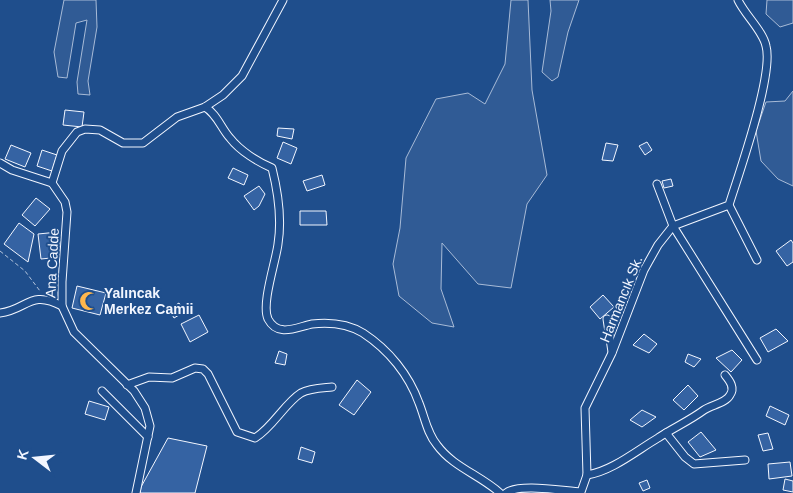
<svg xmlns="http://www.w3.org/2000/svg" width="793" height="493" viewBox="0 0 793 493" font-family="Arial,sans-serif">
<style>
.built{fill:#305b95;stroke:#a8bbd7}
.building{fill:#3563a3;stroke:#f2f6ff}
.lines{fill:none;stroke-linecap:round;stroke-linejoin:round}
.street-casing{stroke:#f2f6ff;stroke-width:9}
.path{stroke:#b3c4dc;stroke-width:1;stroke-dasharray:4 2.5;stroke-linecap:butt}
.street{stroke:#1f4e8c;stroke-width:7}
.labels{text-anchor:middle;stroke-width:4;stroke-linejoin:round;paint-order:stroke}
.street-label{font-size:14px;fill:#f2f6ff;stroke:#1f4e8c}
.poi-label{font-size:14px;font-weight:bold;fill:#f2f6ff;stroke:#1f4e8c;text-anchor:start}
</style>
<rect width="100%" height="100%" fill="#1f4e8c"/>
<g class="built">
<path d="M64,0H96L97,27L88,81L90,95L78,94L77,82L87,20L76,23L67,78L58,77L54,52Z"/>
<path d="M511,0H528L532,90L547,175L527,204L511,288L478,284L442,243L441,289L454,327L432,323L399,296L393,264L400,228L406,158L436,99L468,93L485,104L505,64Z"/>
<path d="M550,0H579L568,32L558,77L552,81L542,72L551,11Z"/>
<path d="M767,0H793V23L780,27L766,14Z"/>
<path d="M793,91V186L778,179L761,161L756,131L766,102L785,101Z"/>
</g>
<g class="building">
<path d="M65,110L84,112L82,127L63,125Z"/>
<path d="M278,128L294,129L292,139L277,136Z"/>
<path d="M283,142L297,148L291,164L277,158Z"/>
<path d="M647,142L652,150L645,155L639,146Z"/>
<path d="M606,143L618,145L613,161L602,160Z"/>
<path d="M11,145L31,153L25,167L5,159Z"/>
<path d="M42,150L57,155L52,171L37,166Z"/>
<path d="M233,168L248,175L244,185L228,178Z"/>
<path d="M322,175L325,185L307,191L303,181Z"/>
<path d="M671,179L673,186L664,188L662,181Z"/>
<path d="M259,186L265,194L259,206L254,210L244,196Z"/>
<path d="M36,198L50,209L35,226L22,215Z"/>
<path d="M300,211H326L327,225H300Z"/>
<path d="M19,223L34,234L28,262L4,244Z"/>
<path d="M58,232L61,257L41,259L38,234Z"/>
<path d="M791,240L793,243V262L787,266L776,251Z"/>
<path d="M77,286L106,293L100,315L72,308Z"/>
<path d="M603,295L614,307L600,319L590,307Z"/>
<path d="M179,303L184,312L174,318L169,309Z"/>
<path d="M199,315L208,332L190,342L181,324Z"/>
<path d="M776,329L788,341L768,352L760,338Z"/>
<path d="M644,334L657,344L649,353L633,345Z"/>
<path d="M732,350L742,360L731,372L716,358Z"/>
<path d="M279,351L287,354L285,365L275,363Z"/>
<path d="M688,354L701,359L694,367L685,362Z"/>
<path d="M357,380L371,392L354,415L339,405Z"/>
<path d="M688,385L698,396L684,410L673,400Z"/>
<path d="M89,401L109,407L105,420L85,414Z"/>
<path d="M770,406L789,415L785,425L766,416Z"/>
<path d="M642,410L656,417L642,427L630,420Z"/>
<path d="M701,432L716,450L700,457L688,442Z"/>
<path d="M768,433L773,449L763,451L758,435Z"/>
<path d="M168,438L207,446L195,493H140L141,487Z"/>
<path d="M301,447L315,452L312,463L298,459Z"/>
<path d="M790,462L792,476L769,479L768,464Z"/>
<path d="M785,479L793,481V492L783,490Z"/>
<path d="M647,480L650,488L643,491L639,483Z"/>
</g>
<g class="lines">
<g class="street-casing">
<g id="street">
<path d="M205,107C217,114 221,128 230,138C240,151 258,162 272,168C278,192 282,219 278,244C276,261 261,304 268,319C278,338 297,327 312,324C330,322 348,324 363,333C389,350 409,375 419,403C425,418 427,433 437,445C453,467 480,475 500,493"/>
<path d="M0,163L12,170L52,183L65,202L67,212L62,282V306L74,332L134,391L145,408L150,426L136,493"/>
<path d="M52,183L62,151L77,132L85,129L100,130L123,143H143L177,117L205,107L223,95L242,76L283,0"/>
<path d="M657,184L673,226L757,360"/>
<path d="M729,205L757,260"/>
<path d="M0,313C27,310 30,289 62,306"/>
<path d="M607,319L612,352"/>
<path d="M127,385L149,377L172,378L195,368L203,369L208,374L237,432L255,438C273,427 285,403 301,393C310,388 322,388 332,387"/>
<path d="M102,391L148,437"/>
<path d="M666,433L685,457L694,464L745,460"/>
<path d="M587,475C612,471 636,451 658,438C673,428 689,421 704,410C711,405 726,403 730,395C735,388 730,381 725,375"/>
<path d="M506,493C519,483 563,491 581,492L587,475L585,408L612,353L644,270L658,245L673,226L729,205C739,173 774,74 766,46C763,31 745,15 738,0"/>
</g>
</g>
<path class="path" d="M0,251L25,271L40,291"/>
<use href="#street" class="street"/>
</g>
<defs>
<g id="mosque-bare" transform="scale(1.5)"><path d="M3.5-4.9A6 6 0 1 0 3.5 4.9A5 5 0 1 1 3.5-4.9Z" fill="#ffb74d" stroke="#1f4e8c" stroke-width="2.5" paint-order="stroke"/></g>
</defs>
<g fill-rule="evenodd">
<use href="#mosque-bare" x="89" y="301"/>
</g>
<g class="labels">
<g class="street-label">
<text transform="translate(52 263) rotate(-87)" y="5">Ana Cadde</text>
<text transform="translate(621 299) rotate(-68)" y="5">Harmancık Sk.</text>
</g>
<g class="poi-label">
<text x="104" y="298">Yalıncak<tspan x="104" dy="16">Merkez Camii</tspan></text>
</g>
</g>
<g transform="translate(35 458) rotate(286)" stroke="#1f4e8c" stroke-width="4" paint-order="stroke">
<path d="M0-4L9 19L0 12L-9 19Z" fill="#f2f6ff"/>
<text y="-8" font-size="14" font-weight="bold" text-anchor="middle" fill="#f2f6ff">K</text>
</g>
</svg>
